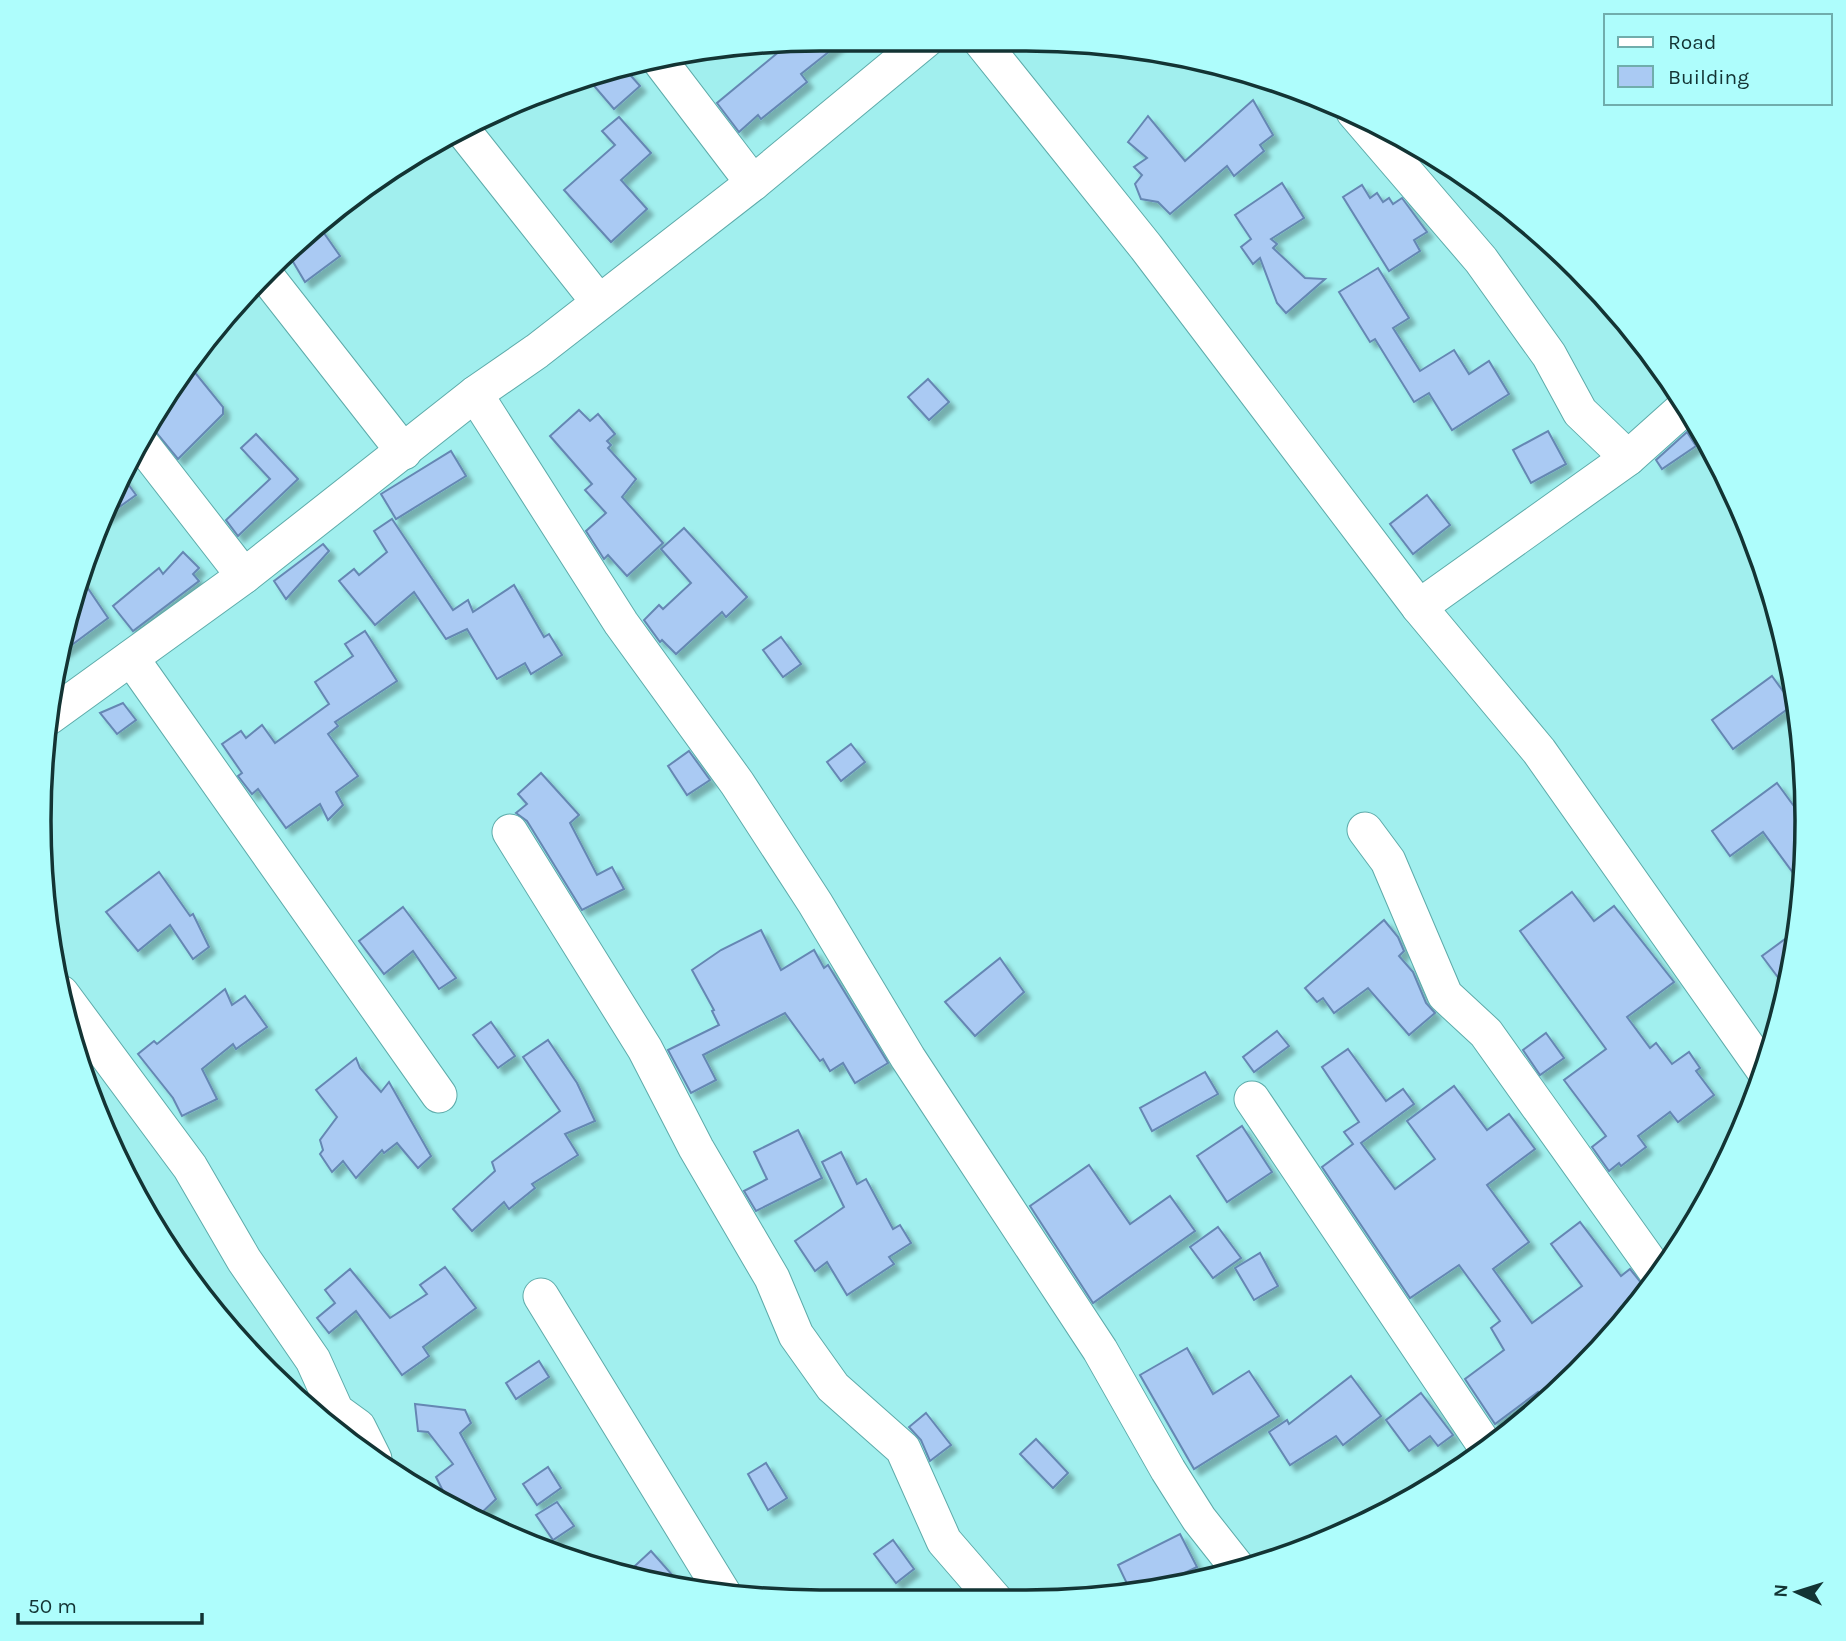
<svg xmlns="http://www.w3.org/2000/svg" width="1846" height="1641" viewBox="0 0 1846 1641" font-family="Karla,sans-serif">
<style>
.building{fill:#aacaf3;stroke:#6587b3;stroke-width:2;filter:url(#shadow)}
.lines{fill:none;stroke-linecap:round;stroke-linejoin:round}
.minor-casing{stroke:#5dabaa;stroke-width:37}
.minor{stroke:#fff;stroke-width:35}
.rim{fill:none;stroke:#133434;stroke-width:3.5}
</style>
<defs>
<filter id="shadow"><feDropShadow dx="6" dy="6" stdDeviation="2" flood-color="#0004"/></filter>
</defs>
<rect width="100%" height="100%" fill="#a1efee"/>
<g class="building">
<path d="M821,38L845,39L801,74L807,82L761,119L758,115L739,132L717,103L792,41Z"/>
<path d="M624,68L640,86L614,109L589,80Z"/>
<path d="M1253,100L1273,135L1260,145L1264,151L1234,176L1227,166L1170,214L1158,202L1141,199L1135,184L1142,175L1134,167L1147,158L1128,142L1148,116L1185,161Z"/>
<path d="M619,117L651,153L621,180L647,209L611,242L564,190L615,145L602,131Z"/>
<path d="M1282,183L1304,218L1271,239L1277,244L1273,248L1305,278L1325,279L1286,313L1277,303L1260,258L1253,264L1241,247L1251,239L1235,215Z"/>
<path d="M1362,185L1370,198L1377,193L1383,202L1389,198L1393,204L1402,198L1427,232L1414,240L1420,251L1389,271L1343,197Z"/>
<path d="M319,226L340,256L305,282L289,255Z"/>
<path d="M1378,268L1409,318L1393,328L1420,371L1454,350L1469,374L1489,361L1509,394L1452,430L1429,393L1414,402L1375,339L1370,342L1339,292Z"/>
<path d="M188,364L223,407V414L178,459L150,425Z"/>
<path d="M928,379L949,402L929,420L908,397Z"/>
<path d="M579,410L590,421L598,414L615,434L607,441L611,445L608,448L636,479L622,497L663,543L627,576L608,555L604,559L586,531L606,513L585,490L592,484L550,436Z"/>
<path d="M1548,431L1566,464L1531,483L1513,450Z"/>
<path d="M1687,432L1696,446L1662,469L1656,460Z"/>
<path d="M256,434L298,479L238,536L226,520L270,479L241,448Z"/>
<path d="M451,451L466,476L396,519L381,494Z"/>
<path d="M120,473L136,495L104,518L119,475Z"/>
<path d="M1427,495L1450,525L1413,554L1390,524Z"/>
<path d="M392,519L453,610L468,600L473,612L514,585L544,637L549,634L562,655L531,674L525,663L497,679L467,629L446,639L414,592L375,625L339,581L354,569L359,575L387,552L374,531Z"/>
<path d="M684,528L747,597L726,617L722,612L676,654L662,640L660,642L644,620L659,605L663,609L691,583L661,549Z"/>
<path d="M323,544L329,551L286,599L274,581Z"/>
<path d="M183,552L199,568L193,574L199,581L133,631L113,606L159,568L163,574Z"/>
<path d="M83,581L108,618L57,656Z"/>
<path d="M365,631L397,681L335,722L338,726L328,734L358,776L336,792L343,805L328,820L320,804L286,828L258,789L252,794L238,776L242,773L222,744L241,731L246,738L262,725L275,743L329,704L315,682L353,656L345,644Z"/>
<path d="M781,637L801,664L783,677L763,650Z"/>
<path d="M1772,676L1793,705L1733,749L1712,720Z"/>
<path d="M123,703L136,720L117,734L100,713Z"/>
<path d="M851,744L865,762L841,781L827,762Z"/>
<path d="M689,751L710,780L687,795L668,766Z"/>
<path d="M541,773L579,815L570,823L597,875L612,867L624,889L582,910L527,821L516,813L527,804L518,794Z"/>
<path d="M1777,783L1804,820L1802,885L1763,832L1730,856L1712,831Z"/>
<path d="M159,872L190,916L193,914L209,947L193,959L170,925L138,951L106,912Z"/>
<path d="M1572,892L1594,921L1614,906L1674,982L1627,1017L1650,1048L1656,1043L1672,1064L1689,1052L1700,1068L1696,1071L1714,1095L1678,1122L1670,1112L1638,1136L1646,1147L1621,1166L1619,1163L1609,1171L1592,1147L1606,1136L1564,1080L1606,1049L1520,931Z"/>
<path d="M403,907L456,978L439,989L413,951L384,974L359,941Z"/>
<path d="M1384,920L1398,937L1404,951L1399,956L1413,972L1426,1003L1435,1013L1409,1035L1368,988L1334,1013L1323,998L1317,1002L1305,988Z"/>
<path d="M1800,928L1790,968L1786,988L1762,956Z"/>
<path d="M761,930L781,970L814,950L824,968L828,965L888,1063L855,1083L843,1063L830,1071L823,1059L820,1061L785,1013L703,1055L716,1080L691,1093L668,1050L719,1025L712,1011L714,1010L692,970L721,950Z"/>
<path d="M1000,958L1024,992L975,1036L945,1002Z"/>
<path d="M225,989L232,1005L245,996L267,1027L236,1049L233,1044L202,1069L217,1099L182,1116L173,1098L138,1054L154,1041L157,1044Z"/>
<path d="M491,1022L515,1056L498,1068L473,1035Z"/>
<path d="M1277,1031L1289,1046L1254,1072L1243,1057Z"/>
<path d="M1546,1033L1564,1058L1540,1075L1523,1050Z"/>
<path d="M548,1040L577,1083L595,1121L565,1134L578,1155L532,1184L535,1188L509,1209L504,1202L472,1231L453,1209L495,1171L492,1162L560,1111L523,1057Z"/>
<path d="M1348,1049L1386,1101L1403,1089L1414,1104L1361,1143L1395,1189L1435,1159L1407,1121L1454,1086L1487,1130L1509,1114L1535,1149L1487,1185L1529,1242L1493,1269L1532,1323L1582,1286L1551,1244L1580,1222L1621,1276L1630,1269L1647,1290L1613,1336L1544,1401L1538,1392L1495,1424L1465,1379L1504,1350L1491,1328L1500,1321L1459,1265L1410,1298L1322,1167L1353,1144L1344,1132L1359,1122L1322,1067Z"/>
<path d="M356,1058L360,1068L381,1092L389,1082L431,1156L418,1168L397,1143L384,1153L382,1150L356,1178L343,1161L332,1172L320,1154L323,1150L320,1140L337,1117L316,1090Z"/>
<path d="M1205,1072L1218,1094L1152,1131L1140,1108Z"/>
<path d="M1242,1126L1272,1172L1227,1202L1197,1156Z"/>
<path d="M798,1130L822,1178L756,1211L744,1191L767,1179L754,1152Z"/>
<path d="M841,1152L857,1184L866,1179L893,1229L900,1225L911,1243L889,1257L894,1264L847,1295L827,1262L815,1271L795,1241L844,1207L822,1162Z"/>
<path d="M1089,1165L1130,1224L1170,1196L1195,1231L1093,1303L1030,1206Z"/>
<path d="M1218,1227L1241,1258L1213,1278L1190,1247Z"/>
<path d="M1260,1253L1278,1286L1254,1300L1235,1268Z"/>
<path d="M445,1267L476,1308L423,1347L429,1356L402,1375L356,1311L329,1333L317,1318L335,1303L325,1290L350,1269L390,1318L427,1294L420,1285Z"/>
<path d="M1187,1348L1213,1394L1249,1371L1279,1416L1194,1469L1140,1375Z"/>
<path d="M539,1361L549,1377L516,1399L506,1383Z"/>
<path d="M1351,1376L1381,1416L1343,1445L1336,1436L1290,1465L1269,1432L1287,1420L1289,1424Z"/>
<path d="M1421,1393L1453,1435L1438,1446L1430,1436L1409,1451L1386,1420Z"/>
<path d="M415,1404L465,1410L471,1423L460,1433L496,1499L473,1521L451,1507L436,1477L453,1464L428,1432L418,1431Z"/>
<path d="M926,1413L951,1445L930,1461L921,1440L909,1427Z"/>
<path d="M1036,1439L1068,1473L1053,1488L1020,1454Z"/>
<path d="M766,1463L787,1498L768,1510L748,1474Z"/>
<path d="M548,1467L561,1488L537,1505L523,1484Z"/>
<path d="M557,1502L574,1526L553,1540L536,1515Z"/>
<path d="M1180,1534L1197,1567L1153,1588L1131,1592L1118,1565Z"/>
<path d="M893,1540L914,1569L896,1583L874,1554Z"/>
<path d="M651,1551L682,1586L623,1577Z"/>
</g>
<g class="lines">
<g class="minor-casing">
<g id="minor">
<path d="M980,40L1146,247L1419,607L1539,751L1766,1073"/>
<path d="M657,57L753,183"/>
<path d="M1354,112L1481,260L1549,355L1580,412L1628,458"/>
<path d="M461,128L598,301"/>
<path d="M267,277L404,452"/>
<path d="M475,394L621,623L737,783L815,903L908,1058L1100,1350L1168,1470L1199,1519L1240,1571"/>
<path d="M140,442L244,576"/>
<path d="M1419,607L1628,458L1685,407"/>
<path d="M131,658L439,1095"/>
<path d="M49,717L244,576L475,394L537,351L753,183L927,39"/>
<path d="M1365,830L1388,861L1445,995L1486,1033L1658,1274"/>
<path d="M510,832L645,1049L696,1148L772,1278L796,1335L833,1387L903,1449L944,1541L996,1601"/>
<path d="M61,993L190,1167L244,1260L313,1360L336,1411L358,1427L374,1459"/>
<path d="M1252,1099L1488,1450"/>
<path d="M541,1296L723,1593"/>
</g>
</g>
<use href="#minor" class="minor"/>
</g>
<path d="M0 0H1846V1641H0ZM820 51H1026A769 769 0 0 1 1795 820V821A769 769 0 0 1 1026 1590H820A769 769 0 0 1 51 821V820A769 769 0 0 1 820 51Z" fill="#aefdfc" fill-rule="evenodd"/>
<path class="rim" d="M820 51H1026A769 769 0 0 1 1795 820V821A769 769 0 0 1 1026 1590H820A769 769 0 0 1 51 821V820A769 769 0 0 1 820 51Z"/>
<rect x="1604" y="14" width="228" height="91" fill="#aefdfc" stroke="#70adac" stroke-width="2"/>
<rect x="1618" y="37" width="35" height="10" fill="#ffffff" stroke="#70adac" stroke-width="2"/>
<text x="1668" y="49" font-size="21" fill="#133434">Road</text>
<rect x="1618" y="66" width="35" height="21" fill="#aacaf3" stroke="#70adac" stroke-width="2"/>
<text x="1668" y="84" font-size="21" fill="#133434">Building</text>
<g transform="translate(1797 1592) rotate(274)" stroke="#aefdfc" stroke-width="5" paint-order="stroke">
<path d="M0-5L12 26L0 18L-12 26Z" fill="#133434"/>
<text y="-10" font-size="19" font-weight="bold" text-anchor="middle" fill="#133434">N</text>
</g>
<path d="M18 1613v10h184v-10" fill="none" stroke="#133434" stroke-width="3.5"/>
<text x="28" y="1613" font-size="21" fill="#133434" stroke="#aefdfc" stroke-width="5" paint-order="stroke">50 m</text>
</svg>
